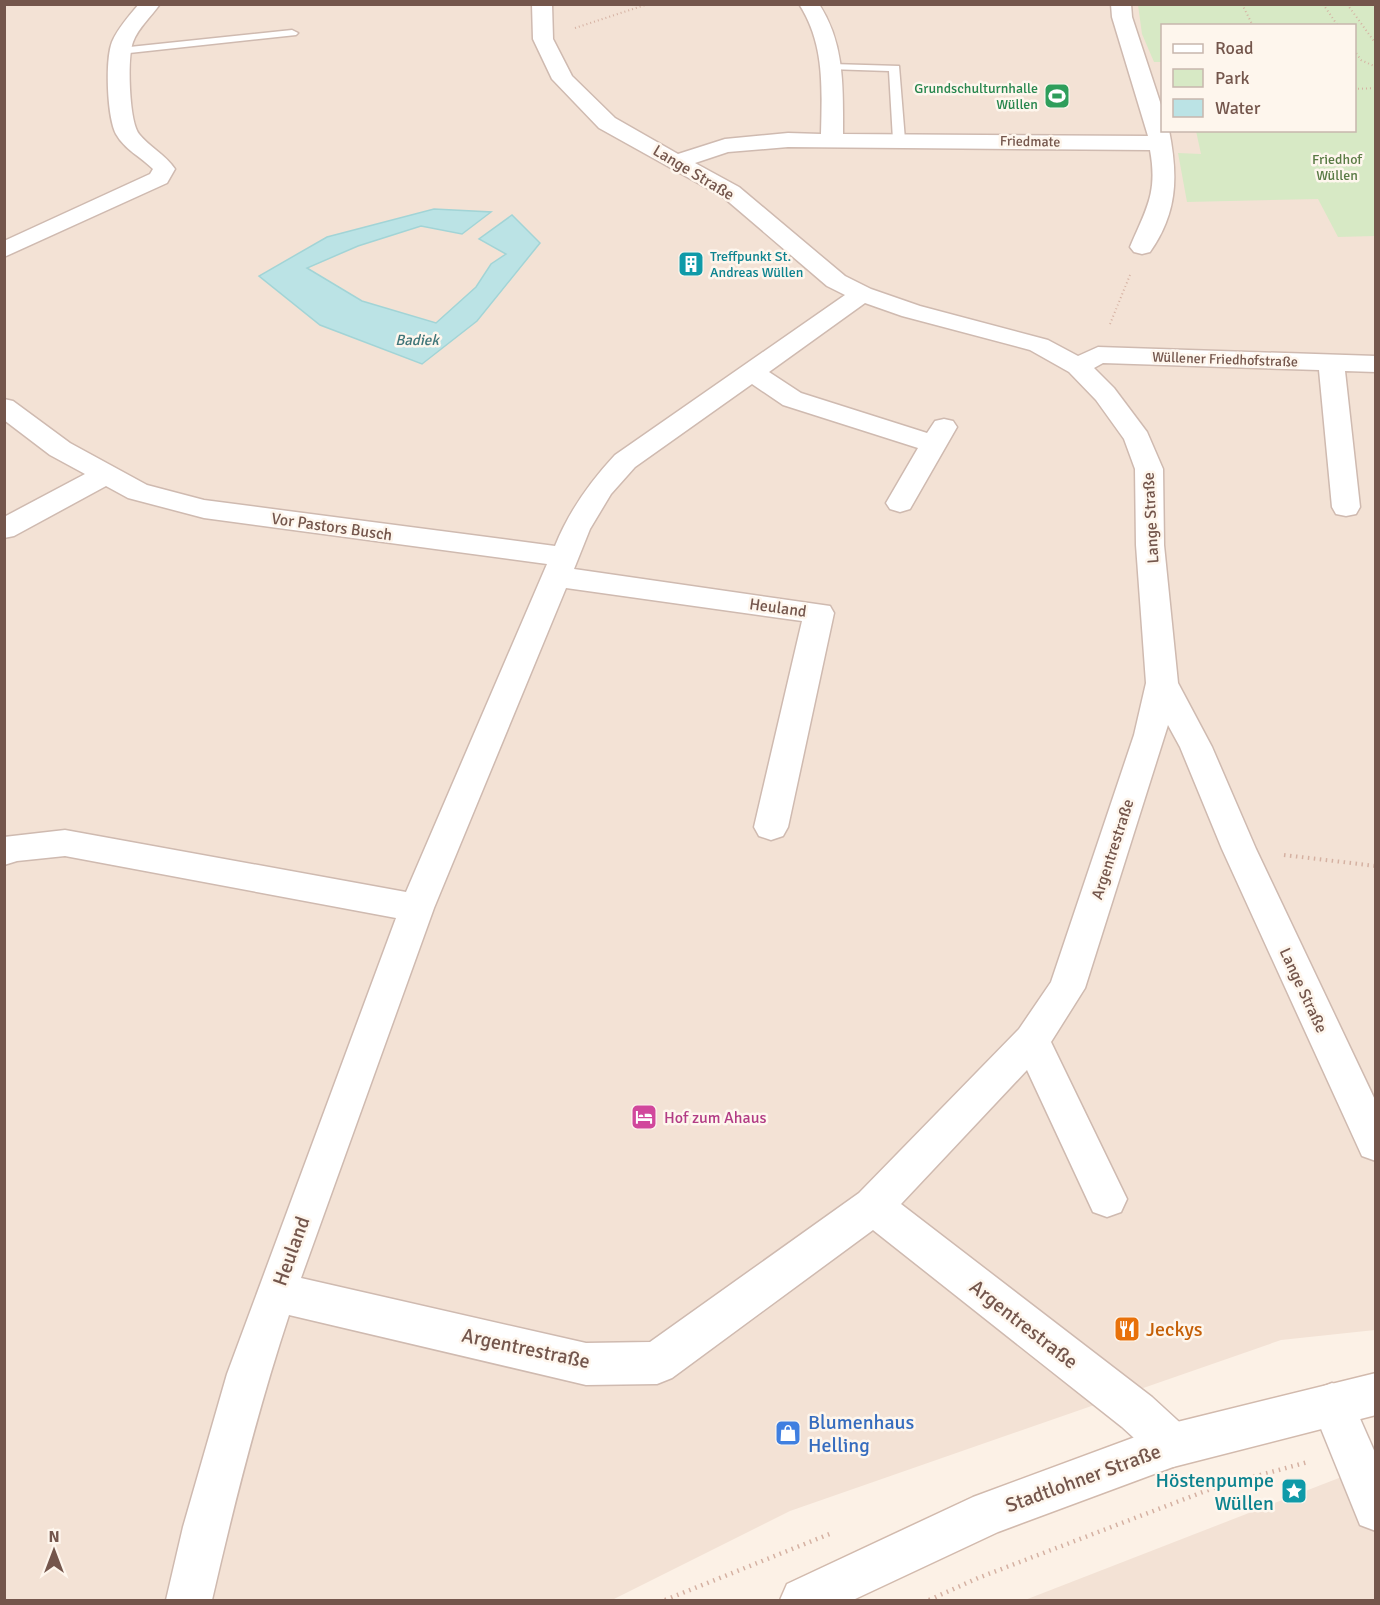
<svg xmlns="http://www.w3.org/2000/svg" width="1380" height="1605" viewBox="0 0 1380 1605" font-family="Signika,sans-serif">
<style>
.residential{fill:#f3e2d5;fill-rule:evenodd}
.green{fill:#d7e9c5}
.water{fill:#bbe3e5;stroke:#a2d4d6;stroke-width:1.5}
.lines{fill:none;stroke-linecap:round;stroke-linejoin:round}
.lane-casing{stroke:#cfbab0;stroke-width:3}
.street-casing{stroke:#cfbab0;stroke-width:3}
.secondary-casing{stroke:#d2baad;stroke-width:3}
.path-far2{stroke:#d5b1a2;stroke-width:2;stroke-dasharray:1 3;stroke-linecap:butt}
.path-far1{stroke:#d5b1a2;stroke-width:4;stroke-dasharray:1.5 4.5;stroke-linecap:butt}
.path{stroke:#d5b1a2;stroke-width:4.5;stroke-dasharray:1.5 5;stroke-linecap:butt}
.lane{fill:#fff;fill-rule:evenodd}
.street{fill:#fff;fill-rule:evenodd}
.secondary{fill:#fff;fill-rule:evenodd}
.labels{text-anchor:middle;stroke-width:5;stroke-linejoin:round;paint-order:stroke}
.far-leisure-label{font-size:14px;fill:#27864d;stroke:#fef6ed;text-anchor:end}
.far-street-label{font-size:14px;fill:#74564c;stroke:#fef6ed}
.far-park-label{font-size:14px;fill:#597a44;stroke:#fef6ed}
.far-culture-label{font-size:14px;fill:#0d838f;stroke:#fef6ed;text-anchor:start}
.far-water-label{font-size:15px;font-style:italic;fill:#407679;stroke:#fef6ed}
.street-label{font-size:16px;fill:#74564c;stroke:#fef6ed}
.hotel-label{font-size:16px;fill:#b23c85;stroke:#fef6ed;text-anchor:start}
.near-street-label{font-size:20px;fill:#74564c;stroke:#fef6ed}
.near-food-label{font-size:20px;fill:#c56008;stroke:#fef6ed;text-anchor:start}
.near-shop-label{font-size:20px;fill:#366cbe;stroke:#fef6ed;text-anchor:start}
.near-culture-label{font-size:20px;fill:#0d838f;stroke:#fef6ed;text-anchor:end}
</style>
<rect width="100%" height="100%" fill="#fcf1e6"/>
<g class="residential">
<path d="M5,5H1375V1330L1281,1340L790,1511L612,1600H5ZM1162,26H1354V130H1162Z"/>
<path d="M1375,1464V1600H1025Z"/>
</g>
<path class="green" d="M1138,5H1375V236L1338,237L1318,199L1187,202L1178,153L1201,154L1196,131L1354,130V26H1162V62H1154L1142,34Z"/>
<path class="water" d="M434,209L491,212L462,234L421,226L358,246L307,268L362,301L436,323L476,287L491,264L506,254L479,239L512,215L540,243L477,321L422,364L320,325L259,276L327,237Z"/>
<g class="lines">
<g class="lane-casing">
<g id="lane">
<path d="M292,30L298,33L296,35L120,54L114,51L120,48Z"/>
<path d="M832,64L899,66L905,140L903,143H895L893,140L889,71L828,69V65Z"/>
</g>
</g>
<g class="street-casing">
<g id="street">
<path d="M139,4H160C151,17 138,28 133,42C127,58 129,121 139,134C149,147 165,154 175,169L167,183L4,257V241L150,174L153,169C141,157 124,149 116,134C107,117 105,60 112,42C118,28 129,16 139,4Z"/>
<path d="M532,4H552L553,39L572,76L615,118L678,154L725,139L788,133L821,134C822,88 825,44 799,4H819C845,44 843,88 843,134L1148,136L1112,17L1111,4H1131L1132,17L1162,108V130H1169C1178,176 1178,212 1150,252L1142,254L1134,252L1130,247C1146,209 1158,193 1150,150L788,147L728,152L695,163L739,187L845,276L871,289L920,306L1048,340L1078,356L1098,347L1376,356V372L1345,371L1360,507L1356,514L1346,516L1336,514L1332,507L1319,370L1103,363L1094,368L1114,388L1147,432L1163,469L1164,545L1178,683L1212,747L1256,849L1376,1102V1161L1362,1156L1222,849L1180,747L1168,725L1085,988L1051,1042L1127,1199L1121,1212L1107,1217L1093,1212L1027,1070L901,1204L1152,1397L1188,1430L1195,1445L1188,1460L1173,1467L1158,1460L1122,1427L873,1230L672,1378L657,1384L586,1385L289,1315C258,1409 234,1504 212,1600H166L183,1527L227,1374L396,918L65,856L17,861L4,865V837L65,830L406,892L547,564L204,518L128,498L106,486L14,536L4,538V517L85,474L50,455L4,420V399L13,401L70,443L147,485L204,500L555,546C569,511 590,482 615,455L845,295L827,286L723,197L599,128L552,79L533,39ZM865,303L902,316L1030,350L1069,372L1096,400L1124,439L1135,469L1136,545L1146,683L1134,735L1051,982L1019,1029L859,1193L650,1342L586,1343L301,1278L434,908L566,588L802,621L754,827L759,836L771,840L783,836L788,827L834,613L830,606L574,569L590,529L611,494L635,467L752,384L783,405L918,448L886,503L890,509L900,512L910,509L957,427L953,421L944,419L935,421L927,433L801,393L769,372Z"/>
<path d="M1332,1383L1347,1389L1376,1455V1531L1360,1525L1311,1404L1317,1389Z"/>
</g>
</g>
<g class="secondary-casing">
<path id="secondary" d="M1376,1373V1415L1173,1467L998,1532L853,1600H780L787,1584L973,1497L1173,1423Z"/>
</g>
<g class="path-far2">
<path d="M1242,4L1253,26"/>
<path d="M1323,4L1338,26"/>
<path d="M1347,4L1376,44"/>
<path d="M575,28L648,4"/>
<path d="M1354,50L1361,60L1376,67"/>
<path d="M1354,89L1376,88"/>
<path d="M1110,324L1130,275"/>
</g>
<path class="path-far1" d="M1284,855L1376,866"/>
<g class="path">
<path d="M1216,1487L1308,1462"/>
<path d="M665,1600L832,1533"/>
<path d="M929,1600L978,1578L1216,1487L1214,1481"/>
</g>
<use href="#lane" class="lane"/>
<use href="#street" class="street"/>
<use href="#secondary" class="secondary"/>
</g>
<defs>
<g id="stadium-square" transform="scale(1.35)"><rect x="-9" y="-9" width="18" height="18" rx="4" fill="#2e9e5b" stroke="#fef6ed"/><path d="M0-5a6.5 5 0 1 0 0 10a6.5 5 0 1 0 0-10ZM-3.5-1.8h7v3.6h-7Z" fill="#fff"/></g>
<g id="building-square" transform="scale(1.35)"><rect x="-9" y="-9" width="18" height="18" rx="4" fill="#0f9aa8" stroke="#fef6ed"/><path d="M-4-6H4V6H1V3H-1V6H-4ZM-2.5-4.3h1.7v1.8h-1.7ZM.8-4.3h1.7v1.8H.8ZM-2.5-1h1.7V.8h-1.7ZM.8-1h1.7V.8H.8Z" fill="#fff"/></g>
<g id="hotel-square" transform="scale(1.35)"><rect x="-9" y="-9" width="18" height="18" rx="4" fill="#d1479c" stroke="#fef6ed"/><path d="M-6-4.5h1.5V1H6V5H4.5V3h-9V5H-6ZM-4 0a1.8 1.8 0 1 1 3.6 0ZM.5 0V-2.5h3Q6-2.5 6 0Z" fill="#fff"/></g>
<g id="restaurant-square" transform="scale(1.35)"><rect x="-9" y="-9" width="18" height="18" rx="4" fill="#e8710a" stroke="#fef6ed"/><path d="M-5-6h1v4h1v-4h1v4h1v-4h1v5L-1.5 .5V6h-2V.5L-5-1ZM5-6V6H3V1.5H1.5Q1.5-4 5-6Z" fill="#fff"/></g>
<g id="shop-square" transform="scale(1.35)"><rect x="-9" y="-9" width="18" height="18" rx="4" fill="#3f7fe0" stroke="#fef6ed"/><path d="M-5-2.5h2.3a2.7 3.5 0 0 1 5.4 0H5L5.5 6h-11ZM-1.5-2.5h3a1.5 2.3 0 0 0-3 0Z" fill="#fff"/></g>
<g id="sight-square" transform="scale(1.35)"><rect x="-9" y="-9" width="18" height="18" rx="4" fill="#0f9aa8" stroke="#fef6ed"/><path d="M0-6L1.8-2.2L6-1.7L2.9 1.2L3.7 5.4L0 3.3L-3.7 5.4L-2.9 1.2L-6-1.7L-1.8-2.2Z" fill="#fff"/></g>
</defs>
<g fill-rule="evenodd">
<use href="#stadium-square" x="1057" y="96"/>
<use href="#building-square" x="691" y="264"/>
<use href="#hotel-square" x="644" y="1117"/>
<use href="#restaurant-square" x="1127" y="1329"/>
<use href="#shop-square" x="788" y="1433"/>
<use href="#sight-square" x="1294" y="1491"/>
</g>
<g class="labels">
<g class="far-leisure-label">
<text x="1038" y="93">Grundschulturnhalle<tspan x="1038" dy="16">Wüllen</tspan></text>
</g>
<g class="far-street-label">
<text transform="translate(1030 141) rotate(1)" y="5">Friedmate</text>
<text transform="translate(1225 359) rotate(2)" y="5">Wüllener Friedhofstraße</text>
</g>
<g class="far-park-label">
<text x="1337" y="164">Friedhof<tspan x="1337" dy="16">Wüllen</tspan></text>
</g>
<g class="far-culture-label">
<text x="710" y="261">Treffpunkt St.<tspan x="710" dy="16">Andreas Wüllen</tspan></text>
</g>
<g class="far-water-label">
<text x="417" y="345">Badiek</text>
</g>
<g class="street-label">
<text transform="translate(694 172) rotate(31)" y="6">Lange Straße</text>
<text transform="translate(1150 518) rotate(-93)" y="6">Lange Straße</text>
<text transform="translate(332 526) rotate(8)" y="6">Vor Pastors Busch</text>
<text transform="translate(778 607) rotate(8)" y="6">Heuland</text>
<text transform="translate(1112 849) rotate(-72)" y="6">Argentrestraße</text>
<text transform="translate(1304 990) rotate(65)" y="6">Lange Straße</text>
</g>
<g class="hotel-label">
<text x="664" y="1123">Hof zum Ahaus</text>
</g>
<g class="near-street-label">
<text transform="translate(291 1251) rotate(-70)" y="7">Heuland</text>
<text transform="translate(1024 1324) rotate(38)" y="7">Argentrestraße</text>
<text transform="translate(526 1348) rotate(12)" y="7">Argentrestraße</text>
<text transform="translate(1083 1478) rotate(-20)" y="7">Stadtlohner Straße</text>
</g>
<g class="near-food-label">
<text x="1146" y="1336">Jeckys</text>
</g>
<g class="near-shop-label">
<text x="808" y="1429">Blumenhaus<tspan x="808" dy="23">Helling</tspan></text>
</g>
<g class="near-culture-label">
<text x="1274" y="1487">Höstenpumpe<tspan x="1274" dy="23">Wüllen</tspan></text>
</g>
</g>
<rect width="1380" height="1605" fill="none" stroke="#74564c" stroke-width="12"/>
<rect x="1161" y="24" width="195" height="108" fill="#fef6ed" stroke="#c7b6ad" stroke-width="1.5"/>
<rect x="1173" y="44" width="30" height="9" fill="#ffffff" stroke="#c7b6ad" stroke-width="1.5"/>
<text x="1215" y="54" font-size="18" fill="#74564c">Road</text>
<rect x="1173" y="69" width="30" height="18" fill="#d7e9c5" stroke="#c7b6ad" stroke-width="1.5"/>
<text x="1215" y="84" font-size="18" fill="#74564c">Park</text>
<rect x="1173" y="99" width="30" height="18" fill="#bbe3e5" stroke="#c7b6ad" stroke-width="1.5"/>
<text x="1215" y="114" font-size="18" fill="#74564c">Water</text>
<g transform="translate(54 1551)" stroke="#fef6ed" stroke-width="4.5" paint-order="stroke">
<path d="M0-4.5L10 22L0 15L-10 22Z" fill="#74564c"/>
<text y="-9" font-size="16" font-weight="bold" text-anchor="middle" fill="#74564c">N</text>
</g>
</svg>
